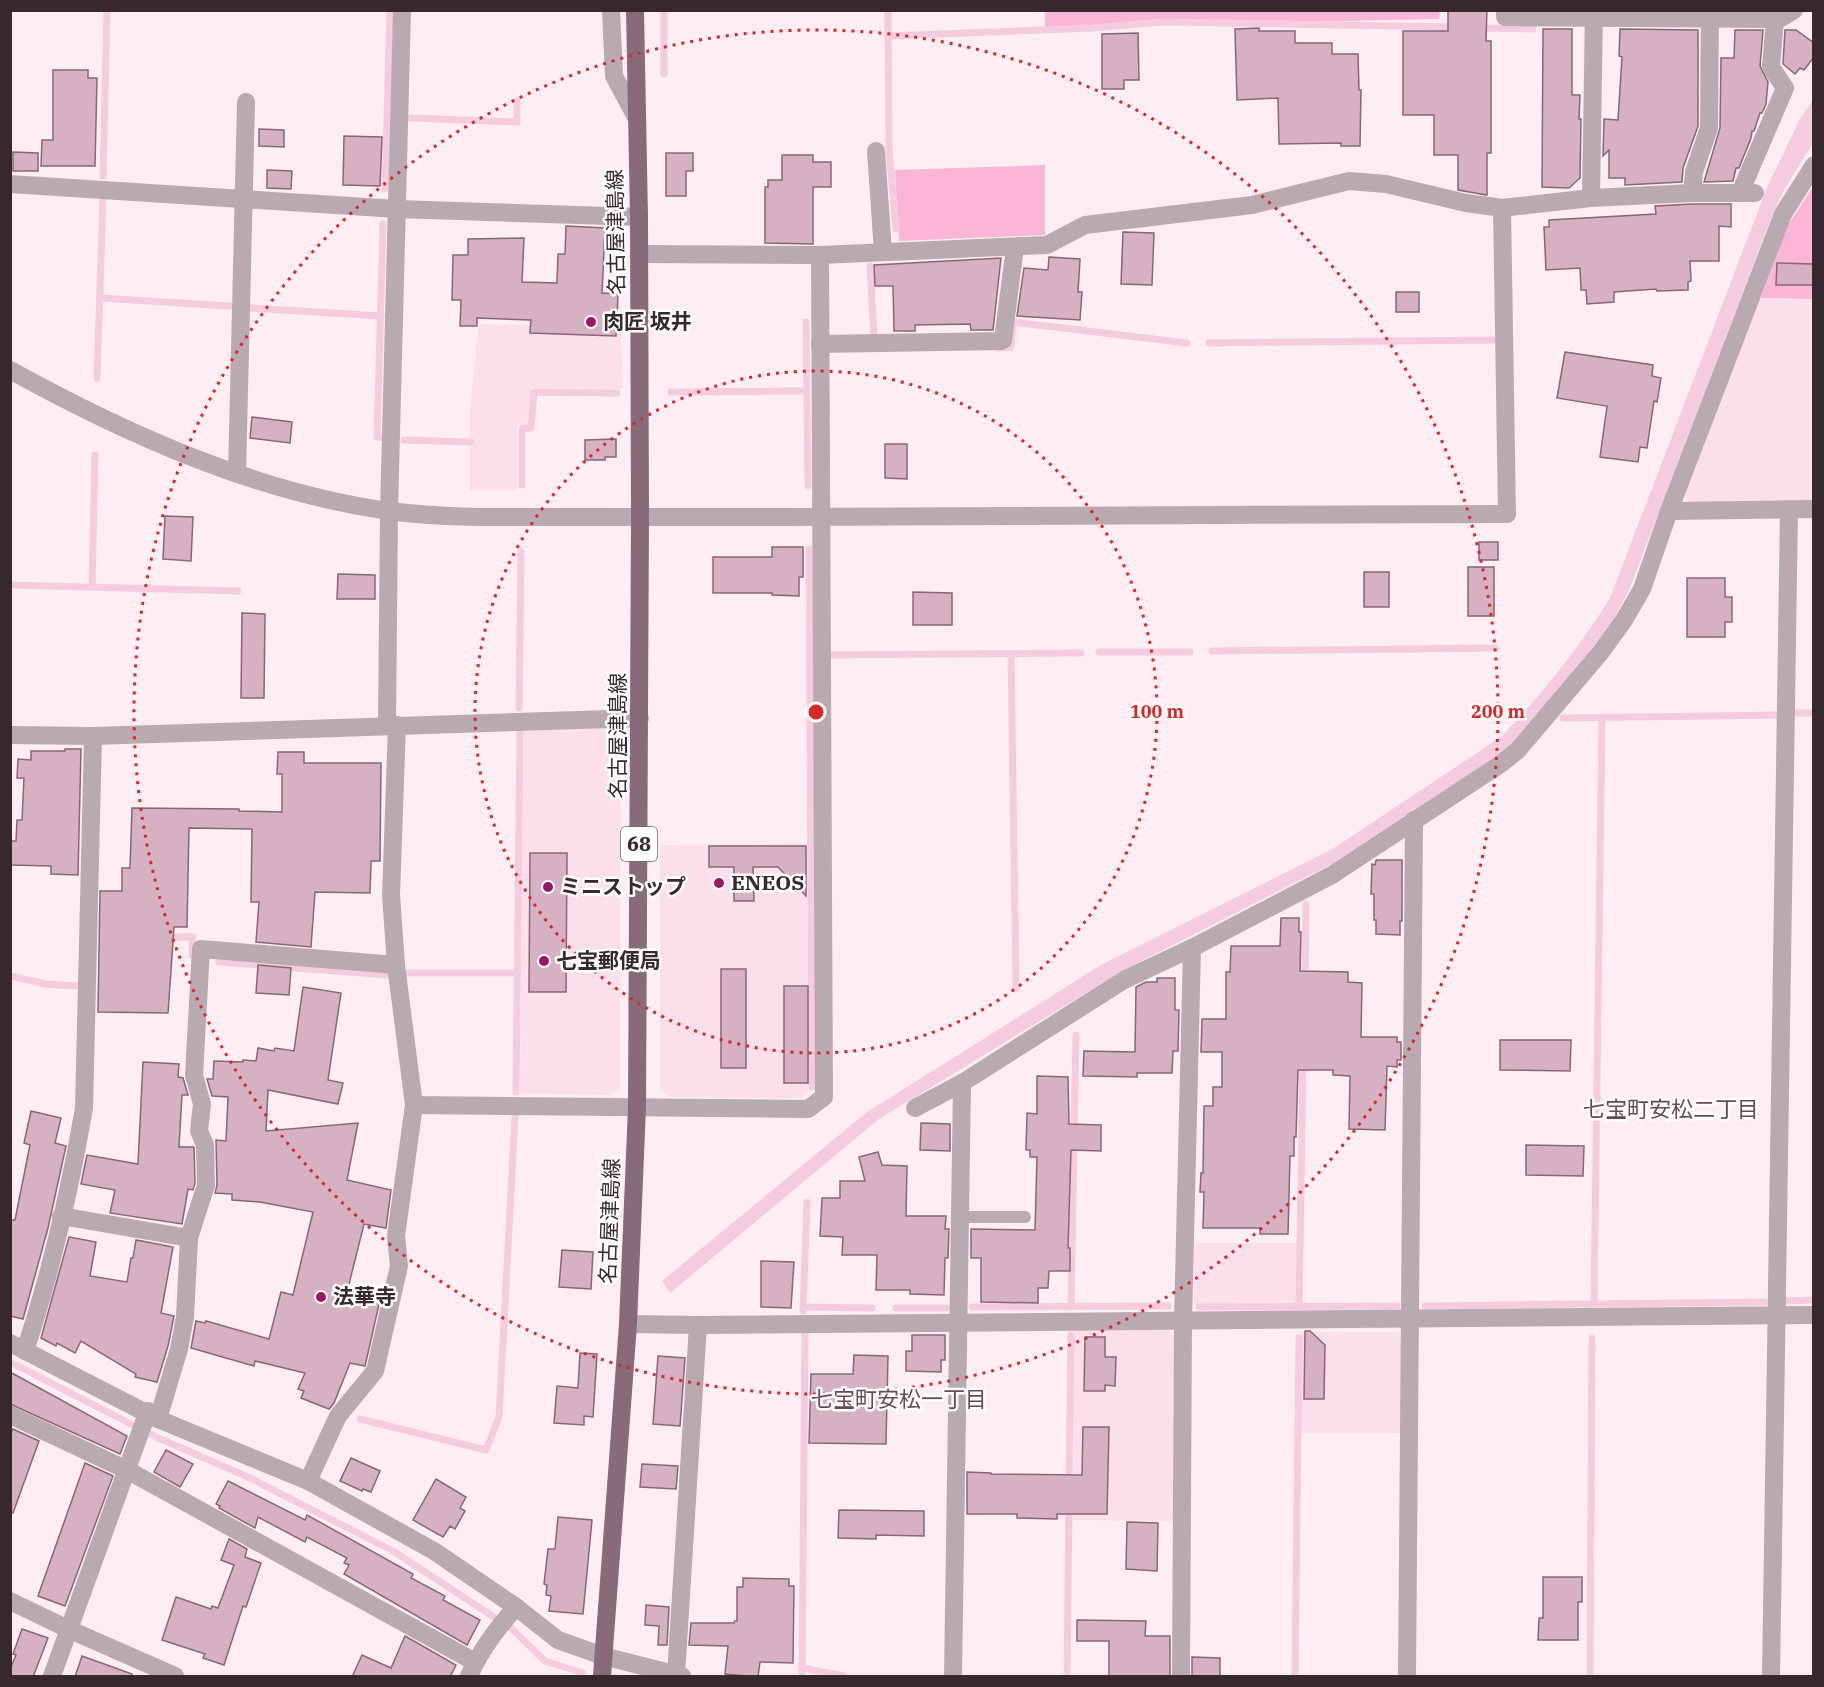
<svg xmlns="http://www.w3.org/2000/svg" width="1824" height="1687" viewBox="0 0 1824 1687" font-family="'IBM Plex Serif','Noto Sans JP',serif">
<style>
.built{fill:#fbdfea}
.green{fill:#fab6d4}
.water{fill:#f4ccdd}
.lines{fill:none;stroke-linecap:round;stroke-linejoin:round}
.stream{stroke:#f4ccdd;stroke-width:7}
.building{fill:#d6b1c1;stroke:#886775;stroke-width:1.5}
.service{stroke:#b9a9b0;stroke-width:12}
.minor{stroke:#b9a9b0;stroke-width:18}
.tertiary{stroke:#b9a9b0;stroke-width:18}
.primary{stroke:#886b78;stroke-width:18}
.ring{fill:none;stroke:#d62828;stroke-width:3;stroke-dasharray:3 6}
.poi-dot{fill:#9d1666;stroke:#fff;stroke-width:2}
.labels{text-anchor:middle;stroke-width:5;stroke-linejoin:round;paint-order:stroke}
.shield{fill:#fff;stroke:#72686d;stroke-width:1.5}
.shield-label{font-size:20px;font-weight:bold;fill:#36282e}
.street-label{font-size:21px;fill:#36282e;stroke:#fff}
.poi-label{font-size:21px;font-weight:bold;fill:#36282e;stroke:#fff;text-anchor:start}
.neighbourhood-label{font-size:22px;fill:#684856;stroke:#fff}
.centre{fill:#d62828;stroke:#fff;stroke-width:3}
.ring-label{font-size:18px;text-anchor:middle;font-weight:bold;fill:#d62828;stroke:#fff;stroke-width:5;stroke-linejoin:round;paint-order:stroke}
</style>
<rect width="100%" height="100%" fill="#feeef4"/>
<g class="built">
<path d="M529,281L619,284L623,389L531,388L527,425H517V490H470V408L479,324L527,325Z"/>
<path d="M1758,298L1813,299V504L1691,505L1685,495Z"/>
<path d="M605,726L621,738L620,1087L611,1095L520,1094L524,729Z"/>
<path d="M806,844L810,1090L802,1098L670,1097L660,1090V845Z"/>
<path d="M1194,1243H1298L1296,1305H1194Z"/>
<path d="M1074,1329H1167L1175,1338L1173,1521L1073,1520Z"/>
<path d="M1300,1332H1399L1403,1338L1402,1433H1300Z"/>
</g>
<g class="green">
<path d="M1045,11L1440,10V11L1439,19L1045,27Z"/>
<path d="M1045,165V235L899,241L895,170Z"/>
<path d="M1813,187V299L1761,298L1788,225Z"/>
</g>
<path class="water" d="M1813,100V143L1784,190L1772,216L1630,588L1613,620L1594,646L1511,746L1332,864L1122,971L879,1119L670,1293L662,1281L867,1112L1101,965L1334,848L1501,737C1541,695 1579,648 1610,598L1768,185L1800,119Z"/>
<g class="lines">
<g class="stream">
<path d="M664,10V74"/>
<path d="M888,10L889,150L896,229"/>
<path d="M1479,28L1533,29"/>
<path d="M887,36L1092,28L1163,22L1456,27"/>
<path d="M410,118L517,122V101"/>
<path d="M103,176L107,10"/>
<path d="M385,189L390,10"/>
<path d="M383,224L377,437L384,438"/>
<path d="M870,266L874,336"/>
<path d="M100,298L230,306"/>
<path d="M251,308L381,316"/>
<path d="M806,322L808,486"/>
<path d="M1209,343L1496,340"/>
<path d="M998,348L1011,347L1013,322L1187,343"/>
<path d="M97,378L103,198"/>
<path d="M671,392L806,391"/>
<path d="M404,440L471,442"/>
<path d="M522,485V429L531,428L534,392L617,393"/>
<path d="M809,549L812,1087"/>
<path d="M10,585L238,591"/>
<path d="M92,587L95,455"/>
<path d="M1212,651L1495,648"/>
<path d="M1099,652H1190"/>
<path d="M1011,654L1016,988"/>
<path d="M833,655L1081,653"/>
<path d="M519,708L521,552"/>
<path d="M1797,713H1814"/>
<path d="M1563,718L1779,715"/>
<path d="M165,937H193L192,955"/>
<path d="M219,962L387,975"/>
<path d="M407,973H518"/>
<path d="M10,976L46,984L77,986"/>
<path d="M1305,980L1306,904"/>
<path d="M516,1092L520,733"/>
<path d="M1074,1132L1076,1035"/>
<path d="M1594,1301L1602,717"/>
<path d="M1786,1301L1814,1300"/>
<path d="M1299,1306L1303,1063"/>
<path d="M1425,1306L1764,1302"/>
<path d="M803,1307L872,1308"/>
<path d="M972,1307L1168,1306"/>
<path d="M1071,1307L1074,1143"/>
<path d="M1199,1307L1397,1306"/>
<path d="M896,1308H946"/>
<path d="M803,1311L807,1202"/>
<path d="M10,1362L156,1437L246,1476L393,1551L511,1628L545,1661L583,1673"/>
<path d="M360,1419L486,1450L499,1417L515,1116"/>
<path d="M1069,1482L1071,1335"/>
<path d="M802,1668L844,1676"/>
<path d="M802,1676L805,1334"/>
<path d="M1067,1676L1069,1506"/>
<path d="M1295,1676L1299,1338"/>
<path d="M1590,1676L1592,1338"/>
</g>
</g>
<g class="building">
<path d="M1448,10H1487L1486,41H1491V153H1487V195L1458,190V155H1434V115H1403V31H1448Z"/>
<path d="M1259,28V31H1295V43H1332V54H1358L1359,90H1361L1360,146H1341V143L1279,144L1278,98L1237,100L1235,29Z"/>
<path d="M1543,29H1572V95H1580L1579,119H1581L1580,178L1569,188L1542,187Z"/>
<path d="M1620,29L1698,30V126L1683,168L1682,182L1625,185V178H1609V150L1603,156L1604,119L1618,120L1622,57L1619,56Z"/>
<path d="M1735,30H1763L1760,66L1768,82L1766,104L1762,113H1760L1754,131H1752L1751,138L1739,168H1736L1733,181L1704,182L1720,128L1721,58H1734Z"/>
<path d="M1785,30H1796L1814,43V57L1804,70L1800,68L1795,74L1783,64Z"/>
<path d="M1138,33L1139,80H1124V89H1102V34Z"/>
<path d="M53,70H88V78H97L95,166H41L42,140H53Z"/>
<path d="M259,129L284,130V147L259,146Z"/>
<path d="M344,136L382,137L380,186L343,185Z"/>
<path d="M13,152L38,153V171H13Z"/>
<path d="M666,153H693V171H686V196H666Z"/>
<path d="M782,155H813V162H831V187H813V244L765,243V187H768V180H782Z"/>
<path d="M267,170L292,171L291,189L267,188Z"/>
<path d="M1692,204H1731V227L1719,226V261H1690L1691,281L1688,282V290L1657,291L1656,289L1614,292V302L1587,304L1586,290H1581L1580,268L1546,270L1544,227H1549V220L1656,214L1655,206Z"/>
<path d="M566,226L605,228L602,293L618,294L616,336L530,333L531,320L477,318V326H460L461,300H452L453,255H468V239L524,238L522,282L557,283L558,254H565Z"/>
<path d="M1123,232L1154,233L1152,285L1121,284Z"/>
<path d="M1049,257L1080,259L1078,292H1082L1080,320L1017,316L1024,268L1048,270Z"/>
<path d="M1001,258L993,330H971L970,324L915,325V331H894L893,286H875L874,265Z"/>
<path d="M1777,263L1814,264V285H1776Z"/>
<rect x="1396" y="292" width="23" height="20"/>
<path d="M1565,352L1653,365L1652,376L1661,378L1657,402L1654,401L1647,448L1640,447L1638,462L1600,457L1607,406L1557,398Z"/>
<path d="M252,417L292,422L290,443L250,438Z"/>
<path d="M616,439V457H605V460H585V440Z"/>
<path d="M885,444H907V479L885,478Z"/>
<path d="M165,516L193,517L191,561L163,559Z"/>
<rect x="1479" y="542" width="19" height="18"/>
<path d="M772,547H803V577H799V596L772,595V593H713V557H772Z"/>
<rect x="1468" y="567" width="26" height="49"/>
<rect x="1364" y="572" width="25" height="35"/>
<path d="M338,574L375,575V599H337Z"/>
<path d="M1687,578H1725V597H1732V622H1725V637H1687Z"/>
<path d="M913,592L952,593V625H913Z"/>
<path d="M242,613L265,614L264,698H241Z"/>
<path d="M65,749H81L78,875L51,874V866L10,865V841H16L17,820H22L24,778H17L18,759L31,760V751H65Z"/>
<path d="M278,752H304V763H381L380,861H371L370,893L315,892L311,947L256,942L259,902H251L252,829L189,828L187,927H174L168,1013L98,1012L100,891H122V868H130L132,808L239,809V811L282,812V774H277Z"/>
<path d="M709,846H806V896L778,867H753L754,901H734V867H709Z"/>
<path d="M530,853H567L566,992H529Z"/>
<path d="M1376,860H1402V921H1400V935L1376,934V920H1374V894H1371L1372,864L1375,865Z"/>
<path d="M1281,918H1299V932H1301L1300,971L1348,972V982L1362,983L1361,1037H1397V1042H1401V1060H1397V1067L1387,1066L1385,1130L1349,1129L1350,1076L1333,1075V1070H1298L1296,1137H1294V1156H1290L1288,1234H1260V1228H1203L1204,1192H1200L1201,1173H1203L1204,1106H1213V1087H1222V1052H1201L1202,1019H1226V972H1230L1231,946H1280Z"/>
<path d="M258,965L291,968L289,995L256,993Z"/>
<rect x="721" y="969" width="25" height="99"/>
<path d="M1157,978H1175V1010H1179L1178,1051H1173L1172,1073H1137V1077L1083,1076L1084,1051L1135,1052L1136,987L1146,982H1157Z"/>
<rect x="784" y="986" width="24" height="97"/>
<path d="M303,987L341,993L328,1080L343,1083L338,1104L268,1090L266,1131L358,1123L347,1180L391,1190L386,1228L364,1224L347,1292L380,1300L365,1366L350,1363L334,1403L329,1409L301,1398L304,1391L298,1389L305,1373L255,1361L254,1366L191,1348L196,1321L205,1323L206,1321L269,1339L281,1292L293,1295L313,1212L260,1202L232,1200V1194L215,1193L217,1185L216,1140L226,1141L228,1097L212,1096L207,1079H213L214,1061L243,1062V1060L256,1061L258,1048L274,1051L275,1048L294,1051Z"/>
<path d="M1500,1040H1571L1570,1071L1500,1070Z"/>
<path d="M143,1062L179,1064L178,1077L183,1078L188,1095H182L179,1147H194L195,1183L193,1190L188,1189L182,1224L110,1213L115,1190L81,1184L87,1155L138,1164Z"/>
<path d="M1037,1076L1068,1077L1069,1124L1101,1125V1151L1071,1150L1068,1248H1070V1271H1049L1048,1288H1038V1303L981,1302V1258H971V1229L1035,1230L1037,1157H1030V1150H1026L1027,1113L1037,1114Z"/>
<path d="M31,1111L61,1118L55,1143L66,1146L48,1228L23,1319L10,1316V1220H15L30,1145L24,1143Z"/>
<path d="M921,1123L950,1124V1151L920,1150Z"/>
<path d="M1526,1145L1584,1146L1583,1176L1526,1175Z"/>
<path d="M878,1152L882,1165L907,1166L906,1216H946L945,1229H949L948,1258H945L944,1295L910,1294V1290H876L877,1255H842L843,1237L820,1236L822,1198H840V1181H865L859,1157Z"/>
<path d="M69,1237L96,1242L90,1276L127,1282L131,1258H133L136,1240L173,1247L161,1313L174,1316L168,1346L157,1382L135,1377L136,1374L81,1341L75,1353L57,1343L56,1346L41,1338Z"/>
<path d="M562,1250L593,1252L591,1289L559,1287Z"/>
<path d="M761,1261L794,1262L791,1308L761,1307Z"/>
<path d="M1305,1331H1310L1325,1345L1324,1399H1304Z"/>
<path d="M912,1335H945V1360H941V1372L906,1371V1351H912Z"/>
<path d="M1085,1337H1105V1357H1116L1115,1386L1105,1385V1391H1084Z"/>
<path d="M580,1353L597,1354L593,1417L584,1416V1425L554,1423L557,1386L578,1388Z"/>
<path d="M854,1355L888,1356L886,1444L809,1443L811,1374H853Z"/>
<path d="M658,1356L685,1358L680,1426L653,1424Z"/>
<path d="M10,1372L127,1436L120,1454L10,1404Z"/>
<path d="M1083,1427H1109L1107,1514H1057V1519L1017,1518V1514H967V1472L991,1473V1474L1082,1475Z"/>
<path d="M13,1429L39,1441L13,1513H10V1435Z"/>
<path d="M166,1450L193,1464L180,1487L154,1472Z"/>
<path d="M351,1458L380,1471L371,1492L363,1489L362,1491L340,1481Z"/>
<path d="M85,1463L113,1476L65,1606L38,1596Z"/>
<path d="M642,1464L678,1466L676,1489L640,1487Z"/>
<path d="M436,1479L466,1497L460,1508L465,1511L455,1529L450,1526L443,1537L413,1520Z"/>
<path d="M228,1481L305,1520L307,1515L413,1574L411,1578L445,1596L443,1600L480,1620L467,1645L344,1574L349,1565L344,1563L347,1558L307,1537L305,1542L258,1517L255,1528L219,1508L220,1506L216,1504Z"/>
<path d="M839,1510L924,1511V1536L876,1535V1539L838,1538Z"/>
<path d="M558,1517L592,1520L583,1614L549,1611L551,1596L546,1595L547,1585L544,1584L548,1549H555Z"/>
<path d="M1127,1522L1158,1523L1157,1571L1126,1569Z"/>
<path d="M229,1539L247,1549L245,1557L261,1563L246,1607L243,1606L224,1665L203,1658L205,1654L162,1640L176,1597L211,1609L212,1606L218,1608L234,1565L221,1560Z"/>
<path d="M1543,1577H1582V1602H1578V1640H1538L1539,1618H1543Z"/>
<path d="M743,1578L789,1579V1586H794L793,1663L760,1662L758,1677L725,1674L728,1646L689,1645L691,1623H734L735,1621H737V1587H743Z"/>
<path d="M646,1605L669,1607L667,1645H658L659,1626L645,1625Z"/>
<path d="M1077,1620L1146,1621L1145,1636H1170V1677H1109V1641H1077Z"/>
<path d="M22,1629L48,1638L33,1677H10V1669L16,1655L13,1654Z"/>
<path d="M405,1636L456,1665L450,1677H352L362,1655L391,1668Z"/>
<path d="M82,1656L132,1674V1677H75Z"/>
<path d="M1192,1657L1220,1658V1677L1192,1676Z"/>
</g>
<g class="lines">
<path class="service" d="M960,1217H1025"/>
<g class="minor">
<path d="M611,10L614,76L637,119"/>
<path d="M1505,10V17L1775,19L1781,18L1794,10"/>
<path d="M876,151L883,252"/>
<path d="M10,184L397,209L639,217"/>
<path d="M1692,193L1694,172L1709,128L1710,10"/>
<path d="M1740,193L1785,88L1771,67L1775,19"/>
<path d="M1591,198L1594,10"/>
<path d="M1502,208L1507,514"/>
<path d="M639,254L820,255L1047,245L1085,225L1252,205L1349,181L1386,184L1466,203L1502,208L1591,198L1692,193H1755"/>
<path d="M820,344L1001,341L1003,340L1015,247"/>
<path d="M237,474L246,102"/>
<path d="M1669,511L1814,509"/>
<path d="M387,725L389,511L402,10"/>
<path d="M10,735L93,736L640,718"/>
<path d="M414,1105L808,1109L824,1097L820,255"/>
<path d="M915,1108L962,1083"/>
<path d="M61,1216L189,1238"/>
<path d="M628,1324L698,1325L1814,1315"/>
<path d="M10,1343L158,1419L308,1481L434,1551L516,1607L558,1640L603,1656L682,1676"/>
<path d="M25,1351C51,1272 70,1190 84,1108L93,736"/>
<path d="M10,1415L127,1470L475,1662"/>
<path d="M158,1419L179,1349L185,1317L189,1238L206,1185L205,1145L199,1131L202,1104L194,1075L201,949L396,965"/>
<path d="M308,1481L338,1416L375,1371L399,1266L396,1236L414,1105L396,965L391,895L397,725"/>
<path d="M10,1601L68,1629L175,1676"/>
<path d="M676,1675L698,1325"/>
<path d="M52,1676L148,1411"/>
<path d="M469,1676C481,1649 497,1628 516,1607"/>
<path d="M953,1676L962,1083L1124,980L1192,948L1332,875L1502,763L1518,750L1601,652L1624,620L1642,589L1669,511L1783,214L1814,165"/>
<path d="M1181,1676L1183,1321L1192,948"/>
<path d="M1407,1676L1414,820"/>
<path d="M1771,1676L1789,510"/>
</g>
<path class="tertiary" d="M10,370C128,435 255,492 389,511C442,518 496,517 549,517C629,517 708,517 787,517C1027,515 1267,515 1507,514"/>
<path class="primary" d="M602,1676L628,1324L637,1107L640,517L639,217L635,10"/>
</g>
<g class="ring">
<circle cx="816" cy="712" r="341"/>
<circle cx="816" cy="712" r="682"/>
</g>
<g class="poi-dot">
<circle cx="591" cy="322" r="6"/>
<circle cx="719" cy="883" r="6"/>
<circle cx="548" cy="887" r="6"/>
<circle cx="544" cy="961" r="6"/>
<circle cx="321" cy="1297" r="6"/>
</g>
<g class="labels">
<rect class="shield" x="621" y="827" width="36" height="34" rx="4.5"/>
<g class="shield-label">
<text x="639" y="851">68</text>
</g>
<g class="street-label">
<text transform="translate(616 232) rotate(-91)" y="7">名古屋津島線</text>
<text transform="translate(618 736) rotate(-90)" y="7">名古屋津島線</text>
<text transform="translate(610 1221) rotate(-88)" y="7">名古屋津島線</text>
</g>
<g class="poi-label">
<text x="603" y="329">肉匠 坂井</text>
<text x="731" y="890">ENEOS</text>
<text x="560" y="894">ミニストップ</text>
<text x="556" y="968">七宝郵便局</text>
<text x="333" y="1304">法華寺</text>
</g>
<g class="neighbourhood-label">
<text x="1671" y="1117">七宝町安松二丁目</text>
<text x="899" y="1407">七宝町安松一丁目</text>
</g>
</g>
<circle cx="816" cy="712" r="9" class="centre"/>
<g class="ring-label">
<text x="1157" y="718">100 m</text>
<text x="1498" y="718">200 m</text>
</g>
<rect width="1824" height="1687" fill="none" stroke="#36282e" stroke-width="24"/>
</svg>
